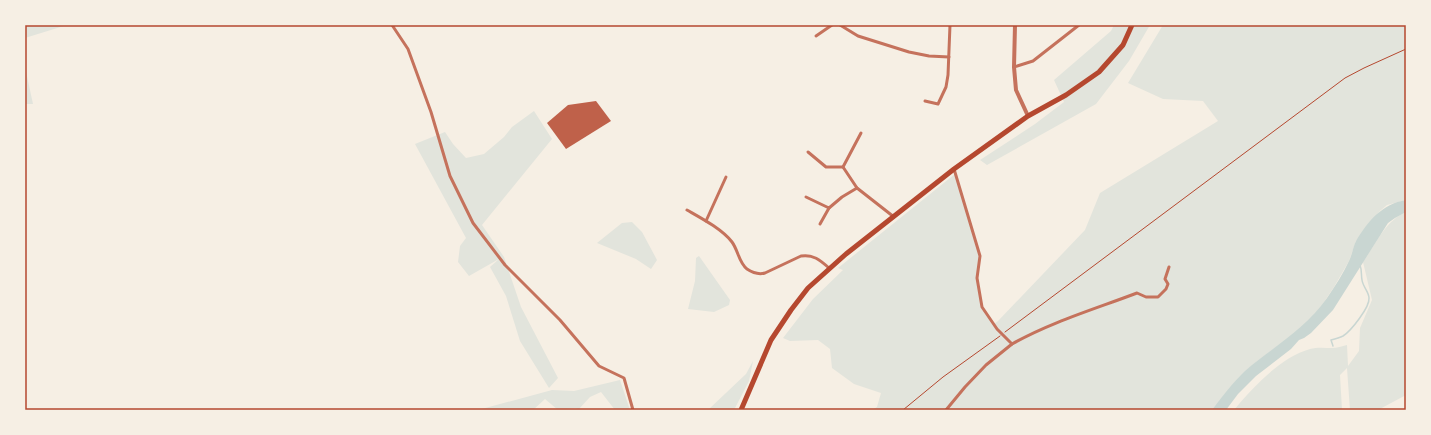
<svg xmlns="http://www.w3.org/2000/svg" width="1431" height="435" viewBox="0 0 1431 435" font-family="'Fira Sans',sans-serif">
<style>
.green{fill:#e2e4dc}
.water{fill:#c9d6d2}
.lines{fill:none;stroke-linecap:round;stroke-linejoin:round}
.stream{stroke:#c9d6d2;stroke-width:1.5}
.building{fill:#bf614a}
.path{stroke:#b5482f;stroke-width:1}
.minor{stroke:#c5725c;stroke-width:3}
.tertiary{stroke:#c5725c;stroke-width:4}
.primary{stroke:#b5482f;stroke-width:5}
.neatline{fill:none;stroke:#b5482f;stroke-width:1.5}
</style>
<rect width="100%" height="100%" fill="#f6efe4"/>
<g class="green">
<path d="M25,25H67L25,38Z"/>
<path d="M1114,25H1150L1129,61L1096,104L987,165L980,160L1035,124L1064,102L1054,80L1111,31Z"/>
<path d="M1163,25H1406V200L1387,205L1380,211L1356,241L1349,261L1334,287L1322,305L1311,318L1293,335L1257,361L1239,377L1212,410H872L877,407L881,393L854,384L832,368L830,349L818,340L790,341L783,338L813,299L843,270L838,268L955,174L980,256L977,278L982,307L994,324L998,321L1085,230L1100,193L1218,121L1203,101L1163,99L1128,83Z"/>
<path d="M25,67L33,104H25Z"/>
<path d="M534,111L552,139L482,225L504,257L521,307L558,378L549,388L520,341L506,296L490,267L499,259L469,276L458,262L460,246L466,238L415,144L445,132L453,144L466,158L484,154L504,137L512,127Z"/>
<path d="M1406,212V395L1378,410H1350L1347,368L1340,375L1342,410H1234C1253,387 1281,357 1310,349C1317,347 1325,348 1332,348C1337,348 1342,346 1347,345L1348,366L1359,351L1360,328L1372,300L1363,262C1376,244 1385,221 1406,212Z"/>
<path d="M632,222L642,232L657,260L651,269L636,259L597,243L622,223Z"/>
<path d="M699,256L730,300L729,305L714,312L688,309L695,281L696,258Z"/>
<path d="M753,361L749,381L734,410H708L746,374Z"/>
<path d="M620,380L630,410H615L601,392L590,397L579,409L575,408L558,410L545,399L533,410H478L552,390L574,391Z"/>
</g>
<path class="water" d="M1406,200V212L1395,218L1388,223L1333,310L1311,333L1304,338L1299,340L1291,349L1256,376L1238,394L1226,410H1212C1225,393 1239,374 1257,361C1283,341 1308,325 1327,298C1335,286 1343,274 1349,261C1352,255 1353,247 1356,241C1368,221 1382,204 1406,200Z"/>
<g class="lines">
<path class="stream" d="M1333,346L1331,340C1335,339 1339,338 1343,336C1351,331 1370,307 1369,298C1369,292 1363,287 1362,280C1361,275 1362,270 1360,265"/>
</g>
<path class="building" d="M596,101L611,121L566,149L547,123L568,105Z"/>
<g class="lines">
<g class="path">
<path d="M1005,332L1345,78L1364,68L1406,49"/>
<path d="M903,410L943,377L1000,336"/>
</g>
<g class="minor">
<path d="M392,25L408,49L431,112L450,176L473,223L505,265L560,320L599,366L624,378L633,410"/>
<path d="M840,25L858,36L909,52L929,56L949,57"/>
<path d="M816,36L832,25"/>
<path d="M1014,67L1033,61L1079,25"/>
<path d="M925,101L938,104L946,87L948,75L950,25"/>
<path d="M808,152L826,167H843"/>
<path d="M857,188L843,167L861,133"/>
<path d="M806,197L829,208L842,197L857,188L894,217"/>
<path d="M687,210C701,218 722,229 732,242C738,250 739,263 747,269C753,273 758,275 765,273L801,256C813,254 820,260 829,268"/>
<path d="M706,221L726,177"/>
<path d="M820,224L829,208"/>
<path d="M1012,344C1051,322 1095,309 1137,293L1146,297H1158L1166,289L1168,284L1165,279L1169,267"/>
<path d="M946,410L965,387L986,365L1012,344L997,329L982,307L977,278L980,256L954,169"/>
</g>
<path class="tertiary" d="M1015,25L1014,67L1016,90L1028,116"/>
<path class="primary" d="M741,410L771,340L791,310L808,288L846,254L954,169L1028,116L1066,95L1099,72L1123,45L1132,25"/>
</g>
<rect width="1431" height="435" fill="none" stroke="#f6efe4" stroke-width="52"/>
<rect x="26" y="26" width="1379" height="383" class="neatline"/>
</svg>
